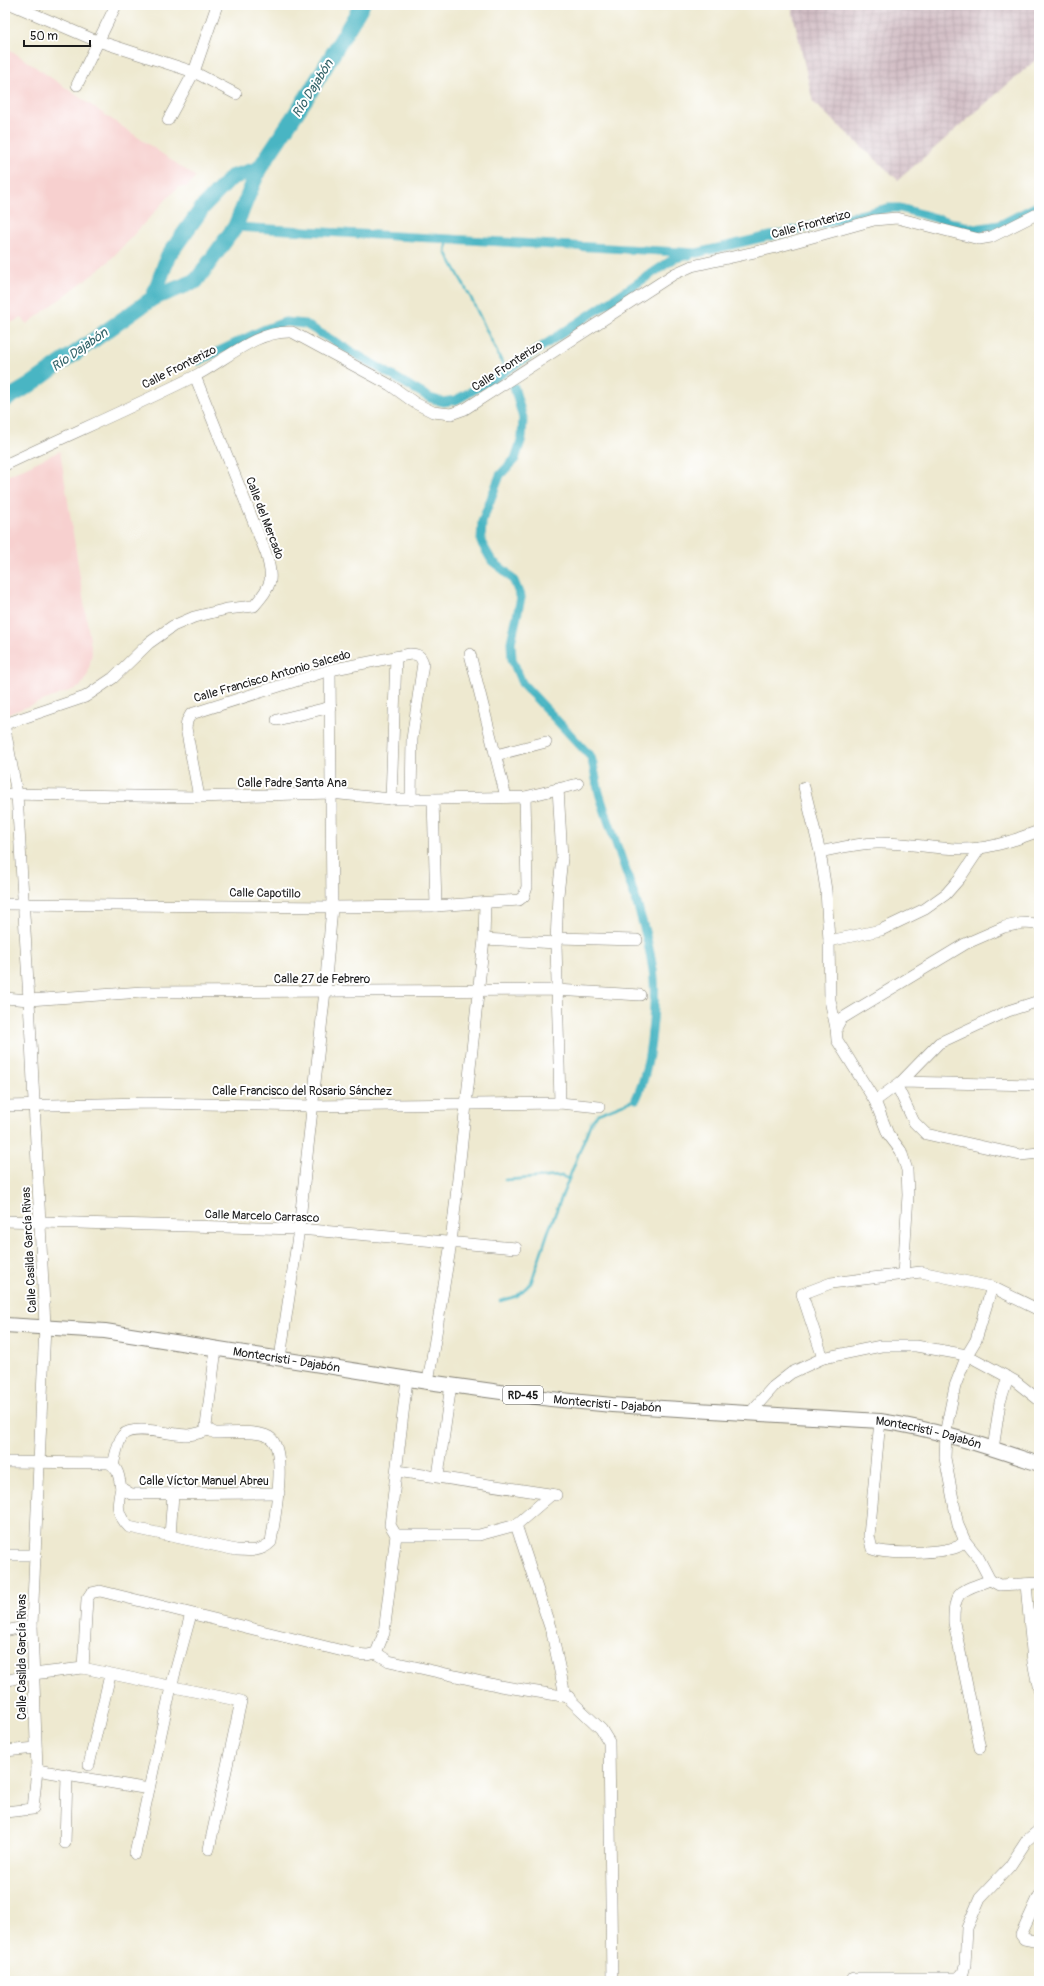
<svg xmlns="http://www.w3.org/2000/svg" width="1044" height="1986" viewBox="0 0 1044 1986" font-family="Pangolin,sans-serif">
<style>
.built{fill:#f7d0cf}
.industrial{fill:url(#industrial-grid)}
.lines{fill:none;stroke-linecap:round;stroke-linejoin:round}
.stream{stroke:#48b5c3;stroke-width:2.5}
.canal{stroke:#48b5c3;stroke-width:9}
.river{stroke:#48b5c3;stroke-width:16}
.minor-casing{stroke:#858276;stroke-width:12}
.major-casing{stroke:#858276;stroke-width:16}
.minor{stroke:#fff;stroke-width:11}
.major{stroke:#fff;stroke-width:14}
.labels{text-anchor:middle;stroke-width:4;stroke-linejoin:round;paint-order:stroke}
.shield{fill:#fff;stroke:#606060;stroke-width:1}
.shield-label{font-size:11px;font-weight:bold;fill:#1c1c1c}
.street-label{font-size:12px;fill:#1c1c1c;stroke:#fff}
.water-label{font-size:13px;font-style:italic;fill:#306167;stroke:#fff}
</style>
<defs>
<pattern id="industrial-grid" width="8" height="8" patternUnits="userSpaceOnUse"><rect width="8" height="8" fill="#d2bec5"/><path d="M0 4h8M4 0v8" fill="none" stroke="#b4a3a9"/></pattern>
</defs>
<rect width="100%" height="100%" fill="#fff"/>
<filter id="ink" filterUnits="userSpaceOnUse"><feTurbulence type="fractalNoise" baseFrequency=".025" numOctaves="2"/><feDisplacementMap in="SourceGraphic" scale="8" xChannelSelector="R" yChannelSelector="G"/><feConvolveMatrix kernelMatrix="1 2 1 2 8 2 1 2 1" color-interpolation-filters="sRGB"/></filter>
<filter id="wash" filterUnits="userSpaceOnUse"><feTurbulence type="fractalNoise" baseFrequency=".012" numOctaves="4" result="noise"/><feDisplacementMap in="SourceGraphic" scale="16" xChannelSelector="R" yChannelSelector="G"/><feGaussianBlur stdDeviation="0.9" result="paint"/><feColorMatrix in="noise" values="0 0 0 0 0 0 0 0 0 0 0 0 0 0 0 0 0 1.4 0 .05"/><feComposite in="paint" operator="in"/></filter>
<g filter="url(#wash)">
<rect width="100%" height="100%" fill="#eee9d0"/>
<g class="built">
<path d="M9,49L196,177L187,187H178L108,262L96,272L27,324L22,318L5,325V55Z"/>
<path d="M60,451L92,653L88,674L80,687L5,715V477Z"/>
</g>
<path class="industrial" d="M791,5H1039V57L898,180L813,102Z"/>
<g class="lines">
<g class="stream">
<path d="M448,238L446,252L471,298L507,373"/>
<path d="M505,1180L562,1176L569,1179"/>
<path d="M500,1301L517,1296L531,1283L548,1232L591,1122L598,1114L636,1099"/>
</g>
<g class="canal">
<path d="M235,227L697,253L889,208H900L975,229L1000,225L1039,205"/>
<path d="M198,361L263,330L285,322L305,324L430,398L443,402L456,400L495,378L675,258L689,255"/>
<path d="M514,387L523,418L522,438L515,459L500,475L482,522L481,542L492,561L505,571L514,581L521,598L511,642L512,659L522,683L591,757C595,770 596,783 600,796C618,854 644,910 653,970C656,989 654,1012 652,1031C650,1054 646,1078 636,1099"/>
</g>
<g class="river">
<path d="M153,298L168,256L203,207L232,177L259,169"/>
<path d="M5,400L30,385L153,298L196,281L235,227L259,169L310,92L362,5"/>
</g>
</g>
</g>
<g filter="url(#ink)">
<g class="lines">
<g class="minor-casing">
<g id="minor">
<path d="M13,5L92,39L194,72L168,120"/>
<path d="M217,5L194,72L236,94"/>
<path d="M77,85L116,5"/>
<path d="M5,465C68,435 131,408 193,377C225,361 255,330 292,332L390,385L415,403L433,412L451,414L465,409L674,274L692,266L773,248L874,220L897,218L979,239L991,237L1039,213"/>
<path d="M470,654L506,797"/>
<path d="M277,720L331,707"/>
<path d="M5,724L85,697L113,678L149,643L173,626L194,617L227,609L254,606C272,585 274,580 266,553L195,376"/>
<path d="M5,729L17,794L29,1000L45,1326L32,1625L37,1770L33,1809L5,1812"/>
<path d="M496,755L546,742"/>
<path d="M804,787L820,852L826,890L829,941L830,1000L836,1028"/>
<path d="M558,788L562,858L558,895L556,943L560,1103"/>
<path d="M5,794L199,797L330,793L391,799H433L525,797L578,784"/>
<path d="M199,797L186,728L187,721L191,714L330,670L410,654C418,654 421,656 423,663L412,739L411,800"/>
<path d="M391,799L396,657"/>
<path d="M433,799L436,906"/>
<path d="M820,852C839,848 858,843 877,843C912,842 946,852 980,848C1001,845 1020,838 1039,831"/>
<path d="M5,904L332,907L436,906L519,900L524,896L527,887L525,797"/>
<path d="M557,938L637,940"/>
<path d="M484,939L556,943"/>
<path d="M829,941L881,930L925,909L946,894L960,878L980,848"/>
<path d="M5,998L29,1000L142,992L556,990L640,995"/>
<path d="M901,1082L939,1043L1008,1011L1039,1001"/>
<path d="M897,1086L914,1122L926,1134L1020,1155L1039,1153"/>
<path d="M875,1101L901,1082L1039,1085"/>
<path d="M5,1106L145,1103L312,1106L560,1103L599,1107"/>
<path d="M5,1221L299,1229L516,1248"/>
<path d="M903,1275L908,1195L907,1170L901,1151L888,1134L875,1101L837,1040L836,1028L841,1019L965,944L1004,927L1023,923L1039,924"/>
<path d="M280,1358L299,1229L325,991L332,907L330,670"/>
<path d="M823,1358L802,1294L831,1283L921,1272L992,1287L1039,1310"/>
<path d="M428,1382L451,1243L484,939L485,903"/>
<path d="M751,1412L773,1387L791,1373L823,1358L881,1346H916L967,1355L1015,1381L1039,1400"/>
<path d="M880,1421L869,1536L872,1549C889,1555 940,1553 957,1547C960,1546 962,1543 965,1541"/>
<path d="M946,1433L945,1458L958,1525L965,1541L978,1557L990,1580L999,1585L1039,1583"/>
<path d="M945,1434L955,1386L967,1355L976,1340L992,1287"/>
<path d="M993,1449L1000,1402L1008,1377"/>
<path d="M5,1462L109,1463C119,1468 119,1478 121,1488L131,1494L279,1493"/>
<path d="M113,1465C115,1458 118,1440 123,1435C133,1424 172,1435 187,1435C194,1435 202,1432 209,1430"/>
<path d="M397,1471L556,1495"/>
<path d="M438,1476L451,1385"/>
<path d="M121,1488C117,1505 116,1514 129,1527L236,1550C250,1551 261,1552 271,1542C274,1521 289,1449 269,1437C257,1430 229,1433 215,1433L209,1430L206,1426L216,1349"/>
<path d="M516,1525L552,1633L565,1695L601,1729L609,1742L612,1981"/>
<path d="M396,1535H479L516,1525L551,1495"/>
<path d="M170,1536L173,1494"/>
<path d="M5,1555H36"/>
<path d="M1026,1584L1033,1662L1039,1690"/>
<path d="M5,1631L32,1625"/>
<path d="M376,1653L384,1633L396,1535L390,1525L407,1379"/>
<path d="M83,1668L87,1599L91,1593L100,1591L355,1654L367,1655L376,1653L389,1661L500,1686L569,1697"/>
<path d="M5,1681L33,1674L83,1668L241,1701L209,1849"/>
<path d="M980,1748L954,1623C953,1589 962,1591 990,1580"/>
<path d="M5,1751L36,1748"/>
<path d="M89,1765L110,1675"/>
<path d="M37,1770L149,1789"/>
<path d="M65,1843L67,1776"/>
<path d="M135,1854L171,1687L191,1614"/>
<path d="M1039,1896L1021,1935L1024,1939L1039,1942"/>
<path d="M853,1978H958L963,1973L965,1965L967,1928L980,1898L1010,1866L1027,1840L1039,1830"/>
</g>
</g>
<g class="major-casing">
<g id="major">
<path id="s1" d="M5,1325L105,1331L428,1382L551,1399L612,1405L880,1421C936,1429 985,1446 1039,1464"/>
</g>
</g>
<use href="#minor" class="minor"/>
<use href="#major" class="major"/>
</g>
</g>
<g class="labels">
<rect class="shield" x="503" y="1386" width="40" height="18" rx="3"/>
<g class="shield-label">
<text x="523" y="1399">RD-45</text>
</g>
<g class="street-label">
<text transform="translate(811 224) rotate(-15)" y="4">Calle Fronterizo</text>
<text transform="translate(507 366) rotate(-33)" y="4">Calle Fronterizo</text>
<text transform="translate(179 367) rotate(-27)" y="4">Calle Fronterizo</text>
<text transform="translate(265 518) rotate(69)" y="4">Calle del Mercado</text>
<text transform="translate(272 676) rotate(-16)" y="4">Calle Francisco Antonio Salcedo</text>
<text x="292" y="787">Calle Padre Santa Ana</text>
<text transform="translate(265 893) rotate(1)" y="4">Calle Capotillo</text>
<text x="322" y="983">Calle 27 de Febrero</text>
<text x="302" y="1095">Calle Francisco del Rosario Sánchez</text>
<text transform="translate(262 1216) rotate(2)" y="4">Calle Marcelo Carrasco</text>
<text transform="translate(29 1250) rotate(-93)" y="4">Calle Casilda García Rivas</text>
<text dy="4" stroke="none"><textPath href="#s1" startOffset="284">Montecristi - Dajabón</textPath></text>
<text dy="4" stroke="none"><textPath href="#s1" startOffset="608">Montecristi - Dajabón</textPath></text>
<text dy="4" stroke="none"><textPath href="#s1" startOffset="931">Montecristi - Dajabón</textPath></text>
<text x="204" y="1485">Calle Víctor Manuel Abreu</text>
<text transform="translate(22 1657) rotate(-90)" y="4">Calle Casilda García Rivas</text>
</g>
<g class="water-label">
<text transform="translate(312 88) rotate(-58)" y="5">Río Dajabón</text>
<text transform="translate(79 349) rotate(-35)" y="5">Río Dajabón</text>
</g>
</g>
<rect width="1044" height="1986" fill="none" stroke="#fff" stroke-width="20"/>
<path d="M24 40v6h66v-6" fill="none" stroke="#1c1c1c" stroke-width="2"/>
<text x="30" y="40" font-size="12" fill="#1c1c1c" stroke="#ffffff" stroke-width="3" paint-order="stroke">50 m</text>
</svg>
